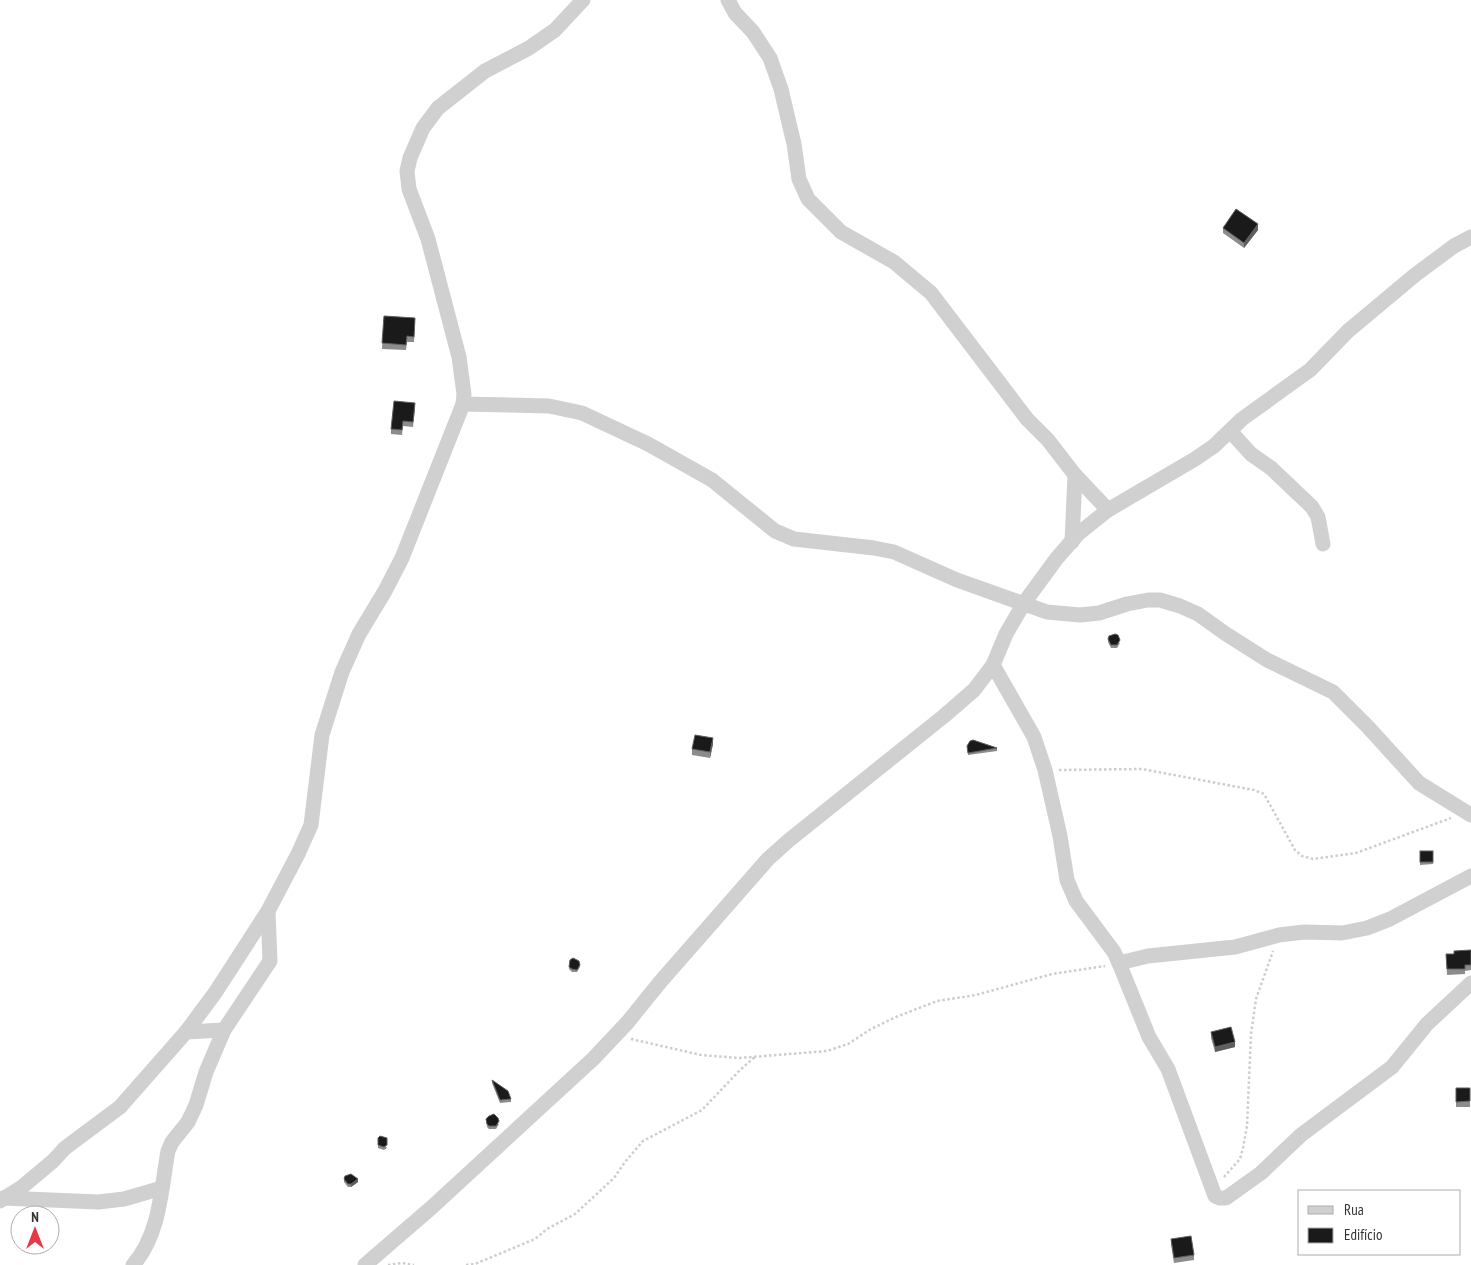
<svg xmlns="http://www.w3.org/2000/svg" width="1471" height="1265" viewBox="0 0 1471 1265" font-family="'PT Sans Narrow',sans-serif">
<style>
.lines{fill:none;stroke-linecap:round;stroke-linejoin:round}
.path{stroke:#cdcdcd;stroke-width:2.5;stroke-dasharray:2.5 2.5;stroke-linecap:butt}
.minor{stroke:#d0d0d0;stroke-width:15}
.wall{fill:#8c8c8c}
.shaded-wall{fill:#5f5f5f}
.building{fill:#1a1a1a;stroke:#5f5f5f}
</style>
<rect width="100%" height="100%" fill="#fff"/>
<g class="lines">
<g class="path">
<path d="M1059,770L1142,769L1254,790L1264,794L1295,850L1302,856L1313,859L1356,853L1451,818"/>
<path d="M631,1039L701,1055L739,1058L827,1051L848,1044L871,1029L896,1017L937,1001L976,995L1052,974L1105,966"/>
<path d="M1224,1177L1240,1159L1243,1148L1247,1126L1251,1034L1256,999L1273,951"/>
<path d="M388,1265L402,1263L414,1265"/>
<path d="M466,1265L475,1264L535,1239L547,1229L575,1214L614,1178L625,1162L643,1141L702,1110L740,1070L756,1056"/>
</g>
<g class="minor">
<path d="M728,0L735,13L753,32L770,58L781,89L794,144L799,179L808,199L841,232L894,262L931,293L1027,419L1048,440L1075,475L1108,510"/>
<path d="M463,404L549,406L582,413L648,444L712,480L775,531L794,539L874,548L894,552L957,580L1047,612L1080,615L1099,613L1127,604L1148,600H1160L1180,606L1198,614L1226,634L1267,660L1333,692L1368,727L1419,783L1471,815"/>
<path d="M1230,431L1251,454L1271,468L1312,507L1318,517L1323,544"/>
<path d="M1072,542L1075,475"/>
<path d="M993,665L1034,737L1045,770L1060,836L1067,880L1076,901L1114,952L1119,963L1149,1037L1168,1069L1215,1196L1220,1198H1226L1261,1173L1301,1135L1392,1067L1427,1024L1471,983"/>
<path d="M1119,963L1148,956L1235,947L1279,935L1304,932L1342,933L1367,928L1390,919L1471,876"/>
<path d="M186,1032L224,1030"/>
<path d="M3,1198L98,1202L124,1199L162,1188"/>
<path d="M0,1201L22,1187L53,1161L65,1148L120,1107L186,1032L215,993L268,911L298,854L311,825L322,735L342,672L359,634L385,591L402,558L463,404L464,394L459,357L428,239L409,189L407,171L410,158L423,128L438,108L485,71L529,48L555,30L583,0"/>
<path d="M133,1265C160,1235 161,1189 168,1151L172,1142L188,1122L196,1105L206,1072L224,1030L270,961L268,911"/>
<path d="M365,1265L431,1208L593,1059L627,1023L661,981L768,859L788,841L944,716L974,690L993,665L1006,634L1024,603L1057,558L1078,534L1108,510L1195,459L1214,446L1242,419L1310,370L1348,331L1415,275L1454,246L1471,237"/>
</g>
</g>
<g class="wall">
<path d="M1223,228L1258,230L1244,248L1223,233Z"/>
<path d="M384,316L415,318L414,342H407L406,350L382,349Z"/>
<path d="M415,409L413,427L403,426L402,435L391,434V429Z"/>
<path d="M1108,639L1120,643L1117,648H1111L1108,642Z"/>
<path d="M713,744L710,758L692,755V749Z"/>
<path d="M967,746L997,748V751L968,755Z"/>
<path d="M1420,851H1433V864L1420,865Z"/>
<path d="M1471,950V970L1465,971V974L1447,975L1446,954H1454Z"/>
<path d="M570,960L580,967L577,972H572L569,969Z"/>
<path d="M1211,1032L1235,1047L1215,1052L1211,1038Z"/>
<path d="M492,1080L511,1099V1102L500,1103L492,1083Z"/>
<rect x="1456" y="1088" width="14" height="19"/>
<path d="M486,1119L499,1124L496,1129H489L487,1127Z"/>
<path d="M378,1138L387,1148L384,1150L378,1148Z"/>
<path d="M344,1179L358,1182L351,1187H348L344,1182Z"/>
<path d="M1171,1239L1194,1255V1260L1174,1263L1171,1244Z"/>
</g>
<g class="shaded-wall">
<path d="M1258,224V230L1244,248V243Z"/>
<path d="M713,738V744L710,758V752Z"/>
<path d="M1235,1042V1047L1215,1052V1047Z"/>
<path d="M358,1179V1182L351,1187V1184Z"/>
</g>
<g class="building">
<path d="M1236,209L1258,224L1244,243L1223,228Z"/>
<path d="M384,316L415,318L414,337L407,336L406,345L382,343Z"/>
<path d="M394,401L415,403L413,422L403,421L402,430L391,429Z"/>
<path d="M1115,634L1118,635L1120,640L1117,645H1111L1108,639L1109,636Z"/>
<path d="M695,735L713,738L710,752L692,749Z"/>
<path d="M973,740L997,748L968,753L967,746L970,741Z"/>
<rect x="1420" y="851" width="13" height="11"/>
<path d="M1471,950V965H1465V969H1447L1446,954H1454V951Z"/>
<path d="M573,958L579,961L580,965L577,970L572,969L569,967L570,960Z"/>
<path d="M1231,1027L1235,1042L1215,1047L1211,1032Z"/>
<path d="M492,1080L508,1091L511,1099L500,1100Z"/>
<path d="M1456,1088H1470V1101L1456,1102Z"/>
<path d="M494,1114L498,1118L499,1121L496,1126H489L487,1124L486,1119L489,1116Z"/>
<path d="M380,1136L387,1138V1145L384,1147L378,1145V1138Z"/>
<path d="M351,1174L358,1179L351,1184H348L344,1179L345,1176Z"/>
<path d="M1191,1236L1194,1255L1174,1258L1171,1239Z"/>
</g>
<rect x="1298" y="1190" width="162" height="65" fill="#ffffff" stroke="#adadad"/>
<rect x="1308" y="1206" width="25" height="8" fill="#d0d0d0" stroke="#adadad"/>
<text x="1344" y="1215" font-size="15" fill="#333333">Rua</text>
<rect x="1308" y="1228" width="25" height="15" fill="#1a1a1a" stroke="#adadad"/>
<text x="1344" y="1240" font-size="15" fill="#333333">Edifício</text>
<g transform="translate(35 1230)"><circle r="24" fill="#ffffff" stroke="#adadad"/>
<path d="M0-4L9 19L0 12L-9 19Z" fill="#e63946"/>
<text y="-8" font-size="14" font-weight="bold" text-anchor="middle" fill="#333333">N</text>
</g>
</svg>
